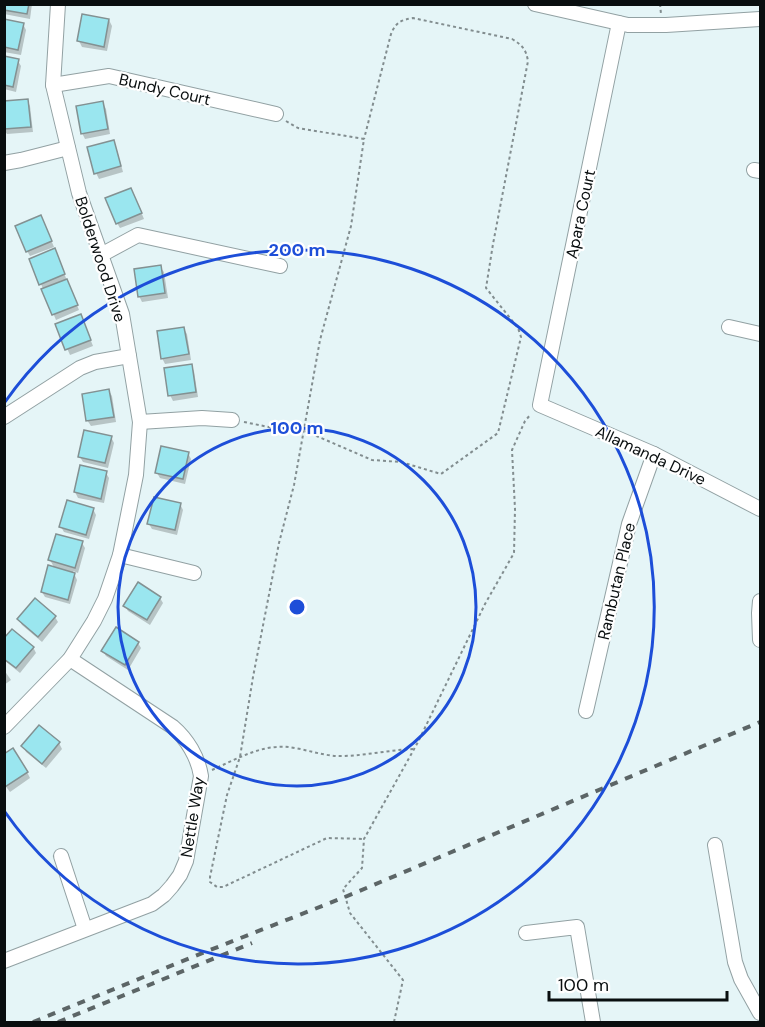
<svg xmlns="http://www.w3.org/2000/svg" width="765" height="1027" viewBox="0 0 765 1027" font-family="'DM Sans',sans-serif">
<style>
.shadow{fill:#0003}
.building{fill:#9ae6ef;stroke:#839192;stroke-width:1.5}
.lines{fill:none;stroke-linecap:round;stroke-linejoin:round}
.minor-casing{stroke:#92a1a3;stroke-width:16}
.path{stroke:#828d8f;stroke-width:2;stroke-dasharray:3 3;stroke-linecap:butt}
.minor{stroke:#fff;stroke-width:14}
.rail{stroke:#5c6566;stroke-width:4;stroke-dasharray:8 8;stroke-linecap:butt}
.ring{fill:none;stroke:#1d4ed8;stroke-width:3}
.labels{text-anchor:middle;stroke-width:4.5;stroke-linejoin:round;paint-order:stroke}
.street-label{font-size:16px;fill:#090e0f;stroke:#fff}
.centre{fill:#1d4ed8;stroke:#fff;stroke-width:3}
.ring-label{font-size:18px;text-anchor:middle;font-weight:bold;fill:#1d4ed8;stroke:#fff;stroke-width:4.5;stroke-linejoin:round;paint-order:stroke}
</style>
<rect width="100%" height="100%" fill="#e5f5f7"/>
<g class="shadow">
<path d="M4,4H32L30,19L4,14Z"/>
<path d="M109,20L112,26L107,51L82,47L79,41Z"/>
<path d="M4,21L23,24L26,30L21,55L4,52Z"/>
<path d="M4,58L18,61L21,66L16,92L4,89Z"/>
<path d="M27,100L30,106L33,132L7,134L4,130V103Z"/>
<path d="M103,103L106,109L110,134L85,139L82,133Z"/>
<path d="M113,141L116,147L123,172L99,179L96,173L89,148Z"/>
<path d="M134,195L144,219L120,228L117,223Z"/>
<path d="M44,223L54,247L30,256L27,251Z"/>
<path d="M57,256L79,310L56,320L41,284Z"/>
<path d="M160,267L164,272L168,298L142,302L139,296Z"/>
<path d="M83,321L93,346L70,355L57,325Z"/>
<path d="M184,329L187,334L191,360L165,364L162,358Z"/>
<path d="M191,366L194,371L198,397L173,401L170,395Z"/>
<path d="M109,391L112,396L116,422L91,426L87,420Z"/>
<path d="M111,437L114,443L108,468L83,462L80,457Z"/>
<path d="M188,453L191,459L185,484L160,478L157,473Z"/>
<path d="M106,473L109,478L104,503L78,498L75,492Z"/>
<path d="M180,504L183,510L177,535L152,529L149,524Z"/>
<path d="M93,509L96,515L89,539L64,532L61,527Z"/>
<path d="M82,543L85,548L78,573L73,571L77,580L70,604L45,597L42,592L55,569L50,560Z"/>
<path d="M160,598L163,603L150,625L128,611L125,606Z"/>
<path d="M55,617L58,622L42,642L22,625L19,620Z"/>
<path d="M4,641L33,647L36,653L20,673L4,660Z"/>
<path d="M138,643L141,648L128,670L106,656L103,651Z"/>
<path d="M4,670L11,680L4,685Z"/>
<path d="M39,727L59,743L62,749L46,768L26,752L23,746Z"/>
<path d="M4,756L27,772L30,778L10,792L4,784Z"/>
</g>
<g class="building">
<path d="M4,4H29L27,14L4,10Z"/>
<path d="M82,14L109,19L104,47L77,41Z"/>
<path d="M4,19L24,23L18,50L4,47Z"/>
<path d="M4,56L19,59L13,87L4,85Z"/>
<path d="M28,99L31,127L4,129V101Z"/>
<path d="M103,101L108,129L81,134L76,106Z"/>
<path d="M114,140L121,166L94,174L87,147Z"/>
<path d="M131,188L142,213L116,224L105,198Z"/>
<path d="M41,215L52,241L26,252L15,226Z"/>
<path d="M55,248L65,274L39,285L29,259Z"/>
<path d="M161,265L165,293L138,297L134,269Z"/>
<path d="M67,279L78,305L52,315L41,289Z"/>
<path d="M81,314L91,340L65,350L55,324Z"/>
<path d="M184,327L189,354L161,359L157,331Z"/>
<path d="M192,364L196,392L168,396L164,368Z"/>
<path d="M109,389L114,417L86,421L82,394Z"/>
<path d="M84,430L112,436L105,463L78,457Z"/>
<path d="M161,446L189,452L183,479L155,473Z"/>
<path d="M80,465L107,471L101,499L74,492Z"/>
<path d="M154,497L181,503L175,530L147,524Z"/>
<path d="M67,500L94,508L86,535L59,527Z"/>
<path d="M56,534L83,541L75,568L48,560Z"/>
<path d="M48,565L75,573L68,600L41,592Z"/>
<path d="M138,582L161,597L147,620L123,606Z"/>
<path d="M35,598L56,616L38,637L17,619Z"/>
<path d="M116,627L139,642L125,665L101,651Z"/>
<path d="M12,629L34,647L16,668L4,659V638Z"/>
<path d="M39,725L60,742L42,764L21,746Z"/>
<path d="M13,748L28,772L5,787L4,754Z"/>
</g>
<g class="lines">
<g class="minor-casing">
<g id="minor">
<path d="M535,4L628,25H666L760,19"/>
<path d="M619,23L540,405L654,454L760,509"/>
<path d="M53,85L109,76L276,114"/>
<path d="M4,163L21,160L68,148"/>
<path d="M754,170L760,171"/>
<path d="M101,255L138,235L280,266"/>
<path d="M729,327L760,334"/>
<path d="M4,417L80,368L95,362L129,356"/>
<path d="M140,422L202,418L232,420"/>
<path d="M120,555L194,573"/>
<path d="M760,640L759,613L760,601"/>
<path d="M586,711L629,524L654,454"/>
<path d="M4,727L70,659L94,621L105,599L120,555L136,475L140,422L122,314L79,193L53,85L58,4"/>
<path d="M715,845L735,962L741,979L760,1013"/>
<path d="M61,856L85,929"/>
<path d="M526,933L577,927L593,1022"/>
<path d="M4,961L152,904L164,895L172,886L180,875L186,861L201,776C198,757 187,739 173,727L70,659"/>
</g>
</g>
<g class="path">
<path d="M660,4L661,14"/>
<path d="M286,121L298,128L364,139L351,226L320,340L294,485L279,543L253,677L240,757L227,795L210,877V882L217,887H223L327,838L364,839"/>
<path d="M244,422L303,434"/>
<path d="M305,431L372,460L401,462L441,474L498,433L521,337L518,328L486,288L493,244L528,61C526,49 522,45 512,39L413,18C401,20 396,22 391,34L364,139"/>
<path d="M212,770C239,758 265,742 295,748C312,751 327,757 345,756C368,755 390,750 413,749"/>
<path d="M394,1022L403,980L350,913L343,889L362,868L364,839L418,742L485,604L514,553L515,509L512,450L525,421L531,414"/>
</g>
<use href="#minor" class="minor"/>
<g class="rail">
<path d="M33,1022L205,952L345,897L760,722"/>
<path d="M58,1022L252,943"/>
</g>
</g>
<g class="ring">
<circle cx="297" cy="607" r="179"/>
<path d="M5 402A357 357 0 1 1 5 812"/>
</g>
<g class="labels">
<g class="street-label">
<text transform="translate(165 89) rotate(13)" y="6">Bundy Court</text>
<text transform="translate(580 214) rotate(-78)" y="6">Apara Court</text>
<text transform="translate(101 259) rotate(72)" y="6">Bolderwood Drive</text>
<text transform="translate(651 455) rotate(25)" y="6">Allamanda Drive</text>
<text transform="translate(616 581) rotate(-77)" y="6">Rambutan Place</text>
<text transform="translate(192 817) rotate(-81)" y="6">Nettle Way</text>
</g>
</g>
<circle cx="297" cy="607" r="9" class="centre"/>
<g class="ring-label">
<text x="297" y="256">200 m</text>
<text x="297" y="434">100 m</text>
</g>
<rect width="765" height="1027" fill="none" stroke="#090e0f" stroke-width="12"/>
<path d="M549 991v9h178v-9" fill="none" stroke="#090e0f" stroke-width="3"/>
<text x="558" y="991" font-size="18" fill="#090e0f" stroke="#ffffff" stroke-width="4.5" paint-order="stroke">100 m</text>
</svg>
